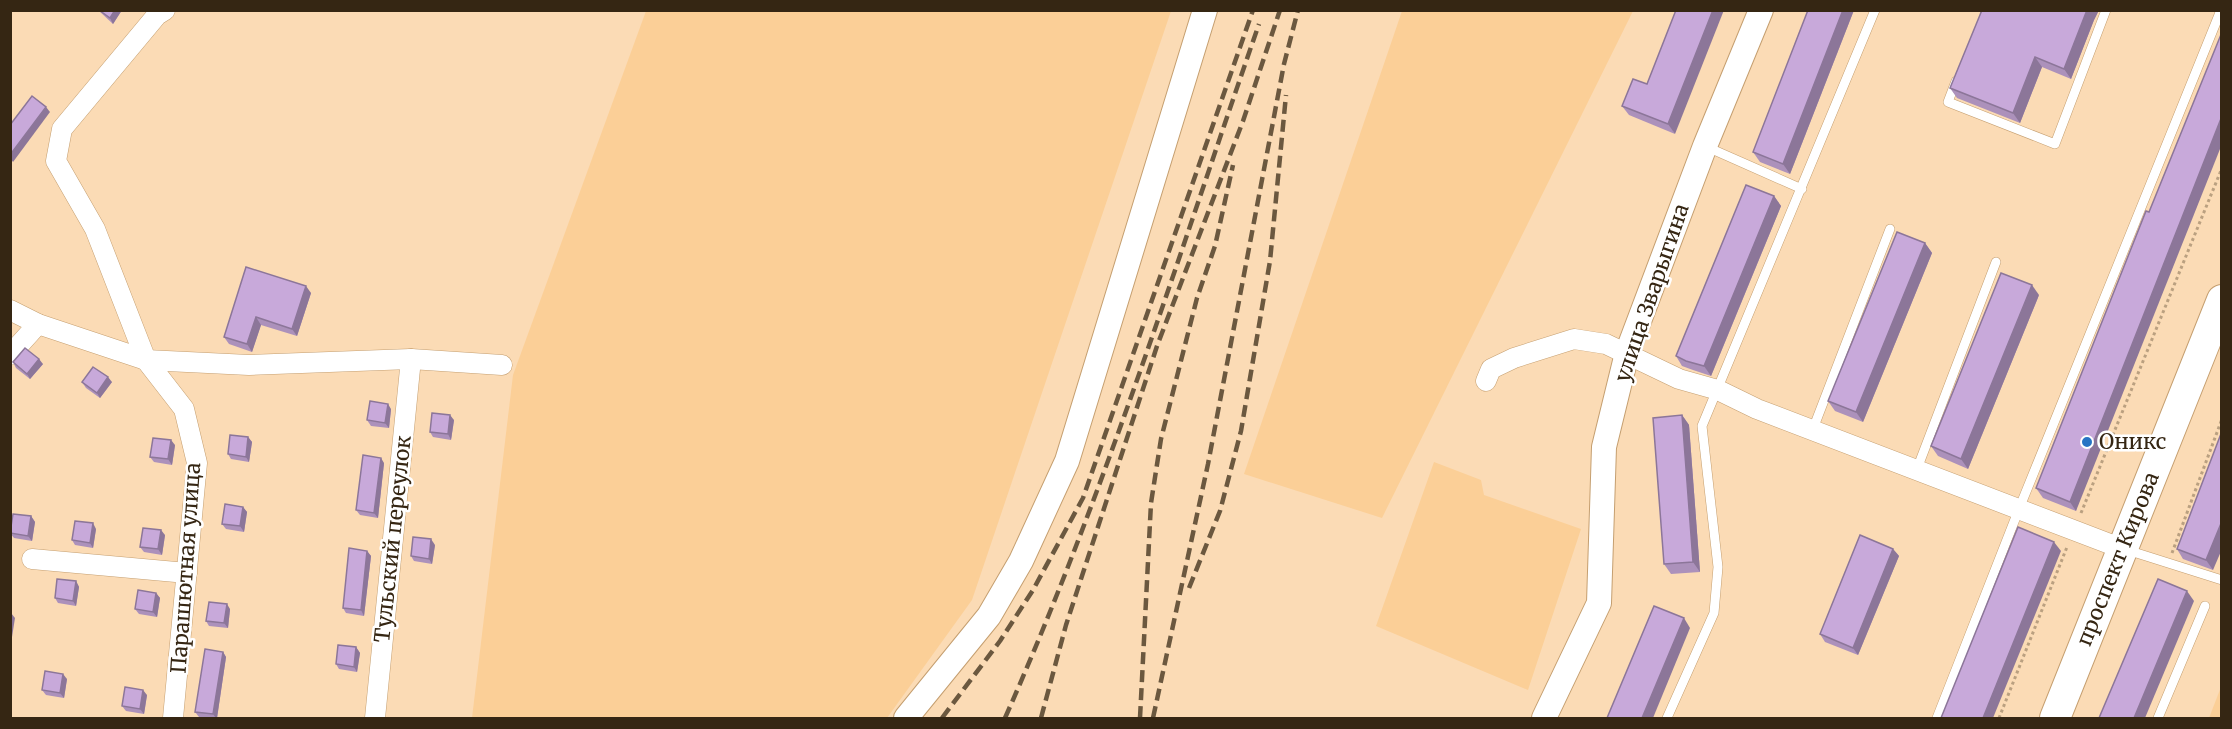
<svg xmlns="http://www.w3.org/2000/svg" width="2232" height="729" viewBox="0 0 2232 729" font-family="Merriweather,serif">
<style>
.built{fill:#fbcf97}
.lines{fill:none;stroke-linecap:round;stroke-linejoin:round}
.service-casing{stroke:#c59f70;stroke-width:10}
.minor-casing{stroke:#c59f70;stroke-width:21}
.tertiary-casing{stroke:#c59f70;stroke-width:26}
.primary-casing{stroke:#c59f70;stroke-width:32}
.path{stroke:#baa080;stroke-width:3;stroke-dasharray:3 3;stroke-linecap:butt}
.service{stroke:#fff;stroke-width:9}
.minor{stroke:#fff;stroke-width:20}
.tertiary{stroke:#fff;stroke-width:24}
.primary{stroke:#fff;stroke-width:30}
.rail{stroke:#6b583f;stroke-width:4.5;stroke-dasharray:12 6;stroke-linecap:butt}
.wall{fill:#ac91bb}
.shaded-wall{fill:#8c7699}
.building{fill:#c8a9da;stroke:#8c7699;stroke-width:1.5}
.poi-dot{fill:#2774c4;stroke:#fff;stroke-width:2}
.labels{text-anchor:middle;stroke-width:5;stroke-linejoin:round;paint-order:stroke}
.street-label{font-size:21px;fill:#352613;stroke:#fff}
.poi-label{font-size:21px;fill:#352613;stroke:#fff;text-anchor:start}
</style>
<rect width="100%" height="100%" fill="#fbdbb5"/>
<g class="built">
<path d="M646,11H1171L972,600L887,718H472L513,375Z"/>
<path d="M1402,11H1633L1382,518L1244,474Z"/>
<path d="M1434,462L1481,480L1484,495L1581,529L1528,690L1376,626Z"/>
<path d="M2221,687V718H2209Z"/>
</g>
<g class="lines">
<g class="service-casing">
<g id="service">
<path d="M1956,81L1948,102L2055,144L2106,10"/>
<path d="M1707,147L1802,189"/>
<path d="M1813,429L1890,229"/>
<path d="M1917,469L1996,262"/>
<path d="M2127,550L2222,580"/>
<path d="M1667,718L1714,613L1718,567L1702,426L1875,10"/>
<path d="M1937,718L2019,509L2221,10"/>
<path d="M2158,718L2205,606"/>
</g>
</g>
<g class="minor-casing">
<g id="minor">
<path d="M165,10L157,15L62,129L56,161L95,229L146,360L184,409L197,463L173,718"/>
<path d="M10,310L38,324L146,360L249,365L411,359L502,365"/>
<path d="M10,355L38,324"/>
<path d="M1486,381L1491,369L1514,358L1574,339L1606,344L1679,379L1718,390L1757,409L2123,549"/>
<path d="M32,559L187,573"/>
<path d="M375,718L411,359"/>
</g>
</g>
<g class="tertiary-casing">
<g id="tertiary">
<path d="M906,718L989,616L1021,561L1067,461L1205,10"/>
<path d="M1544,718L1599,603L1604,447L1627,353L1705,146L1761,10"/>
</g>
</g>
<g class="primary-casing">
<path id="primary" d="M2055,718L2222,300"/>
</g>
<g class="path">
<path d="M2081,513L2222,168"/>
<path d="M2172,553L2222,419"/>
<path d="M1999,718L2067,547"/>
</g>
<use href="#service" class="service"/>
<use href="#minor" class="minor"/>
<use href="#tertiary" class="tertiary"/>
<use href="#primary" class="primary"/>
<g class="rail">
<path d="M1189,588L1220,511L1241,431L1270,261L1286,95"/>
<path d="M942,718L1000,641L1033,590L1083,498L1253,10"/>
<path d="M1005,718C1105,493 1178,257 1259,24"/>
<path d="M1041,718L1066,625L1157,346L1243,121L1280,10"/>
<path d="M1140,718L1151,503L1161,439L1197,298L1215,246L1233,165"/>
<path d="M1153,718L1208,464L1284,64L1298,10"/>
</g>
</g>
<g class="wall">
<path d="M98,10H122L113,24Z"/>
<path d="M1808,10H1854L1790,174L1760,162L1753,152Z"/>
<path d="M1982,10H2099L2094,20L2071,79L2042,67L2020,123L1957,98L1950,88Z"/>
<path d="M1647,84L1675,134L1629,115L1622,106Z"/>
<path d="M1774,196L1781,206L1711,376L1693,370L1682,366L1676,356Z"/>
<path d="M2149,212L2076,511L2043,498L2036,488Z"/>
<path d="M1925,243L1932,253L1863,422L1835,411L1828,401Z"/>
<path d="M246,267L311,293L297,336L261,325L252,352L229,344L224,337Z"/>
<path d="M2039,295L1968,469L1938,456L1931,446Z"/>
<path d="M13,362L43,364L30,379L16,368Z"/>
<path d="M82,382H112L100,398L86,388Z"/>
<path d="M391,409L389,428L371,426L367,420Z"/>
<path d="M1682,415L1689,425L1700,572L1671,574L1664,564Z"/>
<path d="M454,420L451,440L433,437L430,432Z"/>
<path d="M2222,431L2213,570L2183,559L2177,549Z"/>
<path d="M248,437L252,442L249,462L231,459L228,454Z"/>
<path d="M175,445L172,465L154,462L150,457Z"/>
<path d="M384,463L378,518L360,515L356,510Z"/>
<path d="M243,507L247,512L244,532L226,529L222,524Z"/>
<path d="M31,516L35,522L32,541L14,538L10,533Z"/>
<path d="M96,529L93,548L75,545L72,540Z"/>
<path d="M165,535L162,555L144,552L140,547Z"/>
<path d="M435,545L432,564L414,561L411,556Z"/>
<path d="M1893,549L1899,556L1858,655L1825,642L1820,634Z"/>
<path d="M367,551L371,556L364,616L346,613L343,608Z"/>
<path d="M76,581L79,587L76,606L58,603L55,598Z"/>
<path d="M156,593L160,598L157,617L139,614L135,609Z"/>
<path d="M230,609L228,628L209,626L206,621Z"/>
<path d="M356,647L360,653L357,672L339,669L336,664Z"/>
<path d="M223,652L226,657L217,718L199,717L195,712Z"/>
<path d="M67,679L64,698L46,695L42,690Z"/>
<path d="M147,695L144,714L126,711L122,706Z"/>
</g>
<g class="shaded-wall">
<path d="M115,10H122L113,24L110,18Z"/>
<path d="M1713,10H1724L1675,134L1668,124Z"/>
<path d="M1843,10H1854L1790,174L1783,164Z"/>
<path d="M2087,10H2099L2094,20L2071,79L2064,69Z"/>
<path d="M2035,57L2042,67L2020,123L2013,113Z"/>
<path d="M46,107L50,112L13,162L10,158V155Z"/>
<path d="M2222,116V144L2076,511L2070,502Z"/>
<path d="M1774,196L1781,206L1711,376L1704,366Z"/>
<path d="M1925,243L1932,253L1863,422L1856,412Z"/>
<path d="M2032,285L2039,295L1968,469L1961,459Z"/>
<path d="M306,286L311,293L297,336L292,329Z"/>
<path d="M256,317L261,325L252,352L247,344Z"/>
<path d="M39,359L43,364L30,379L27,374Z"/>
<path d="M108,377L112,382L100,398L97,393Z"/>
<path d="M388,404L391,409L389,428L385,423Z"/>
<path d="M450,415L454,420L451,440L448,434Z"/>
<path d="M1682,415L1689,425L1700,572L1693,562Z"/>
<path d="M248,437L252,442L249,462L246,457Z"/>
<path d="M171,440L175,445L172,465L168,459Z"/>
<path d="M381,458L384,463L378,518L374,513Z"/>
<path d="M243,507L247,512L244,532L240,526Z"/>
<path d="M31,516L35,522L32,541L28,536Z"/>
<path d="M2222,521V549L2213,570L2206,560Z"/>
<path d="M93,523L96,529L93,548L90,543Z"/>
<path d="M161,530L165,535L162,555L158,549Z"/>
<path d="M431,539L435,545L432,564L429,559Z"/>
<path d="M2054,542L2061,551L1993,718H1983Z"/>
<path d="M1893,549L1899,556L1858,655L1853,648Z"/>
<path d="M367,551L371,556L364,616L361,610Z"/>
<path d="M76,581L79,587L76,606L73,601Z"/>
<path d="M2187,591L2194,601L2145,718H2134Z"/>
<path d="M156,593L160,598L157,617L153,612Z"/>
<path d="M227,604L230,609L228,628L224,623Z"/>
<path d="M11,613L15,618L12,637L10,635Z"/>
<path d="M1684,618L1690,628L1653,718H1642Z"/>
<path d="M356,647L360,653L357,672L354,667Z"/>
<path d="M223,652L226,657L217,718H216L213,714Z"/>
<path d="M63,674L67,679L64,698L60,693Z"/>
<path d="M143,690L147,695L144,714L140,709Z"/>
</g>
<g class="building">
<path d="M99,10H115L110,18Z"/>
<path d="M1676,10H1713L1668,124L1622,106L1633,79L1647,84Z"/>
<path d="M1808,10H1843L1783,164L1753,152Z"/>
<path d="M1982,10H2087L2064,69L2035,57L2013,113L1950,88Z"/>
<path d="M2222,32V116L2070,502L2036,488L2146,211L2149,212Z"/>
<path d="M32,96L46,107L10,155V125Z"/>
<path d="M1746,185L1774,196L1704,366L1686,361L1676,356Z"/>
<path d="M1897,232L1925,243L1856,412L1828,401Z"/>
<path d="M246,267L306,286L292,329L256,317L247,344L224,337Z"/>
<path d="M2001,273L2032,285L1961,459L1931,446Z"/>
<path d="M25,348L39,359L27,374L13,362Z"/>
<path d="M93,367L108,377L97,393L82,382Z"/>
<path d="M370,401L388,404L385,423L367,420Z"/>
<path d="M432,413L450,415L448,434L430,432Z"/>
<path d="M1682,415L1693,562L1664,564L1653,418Z"/>
<path d="M2222,431V521L2206,560L2177,549Z"/>
<path d="M230,435L248,437L246,457L228,454Z"/>
<path d="M153,438L171,440L168,459L150,457Z"/>
<path d="M363,455L381,458L374,513L356,510Z"/>
<path d="M225,504L243,507L240,526L222,524Z"/>
<path d="M13,514L31,516L28,536L10,533Z"/>
<path d="M75,521L93,523L90,543L72,540Z"/>
<path d="M2018,527L2054,542L1983,718H1941Z"/>
<path d="M143,528L161,530L158,549L140,547Z"/>
<path d="M1860,535L1893,549L1853,648L1820,634Z"/>
<path d="M413,537L431,539L429,559L411,556Z"/>
<path d="M349,548L367,551L361,610L343,608Z"/>
<path d="M57,579L76,581L73,601L55,598Z"/>
<path d="M2158,579L2187,591L2134,718H2099Z"/>
<path d="M138,590L156,593L153,612L135,609Z"/>
<path d="M209,602L227,604L224,623L206,621Z"/>
<path d="M1654,606L1684,618L1642,718H1607Z"/>
<path d="M338,645L356,647L354,667L336,664Z"/>
<path d="M205,649L223,652L213,714L195,712Z"/>
<path d="M45,671L63,674L60,693L42,690Z"/>
<path d="M125,687L143,690L140,709L122,706Z"/>
</g>
<circle class="poi-dot" cx="2087" cy="442" r="6"/>
<g class="labels">
<g class="street-label">
<text transform="translate(1652 293) rotate(-71)" y="7">улица Зварыгина</text>
<text transform="translate(393 539) rotate(-84)" y="7">Тульский переулок</text>
<text transform="translate(2118 559) rotate(-68)" y="7">проспект Кирова</text>
<text transform="translate(186 568) rotate(-86)" y="7">Парашютная улица</text>
</g>
<g class="poi-label">
<text x="2099" y="449">Оникс</text>
</g>
</g>
<rect width="2232" height="729" fill="none" stroke="#352613" stroke-width="24"/>
</svg>
